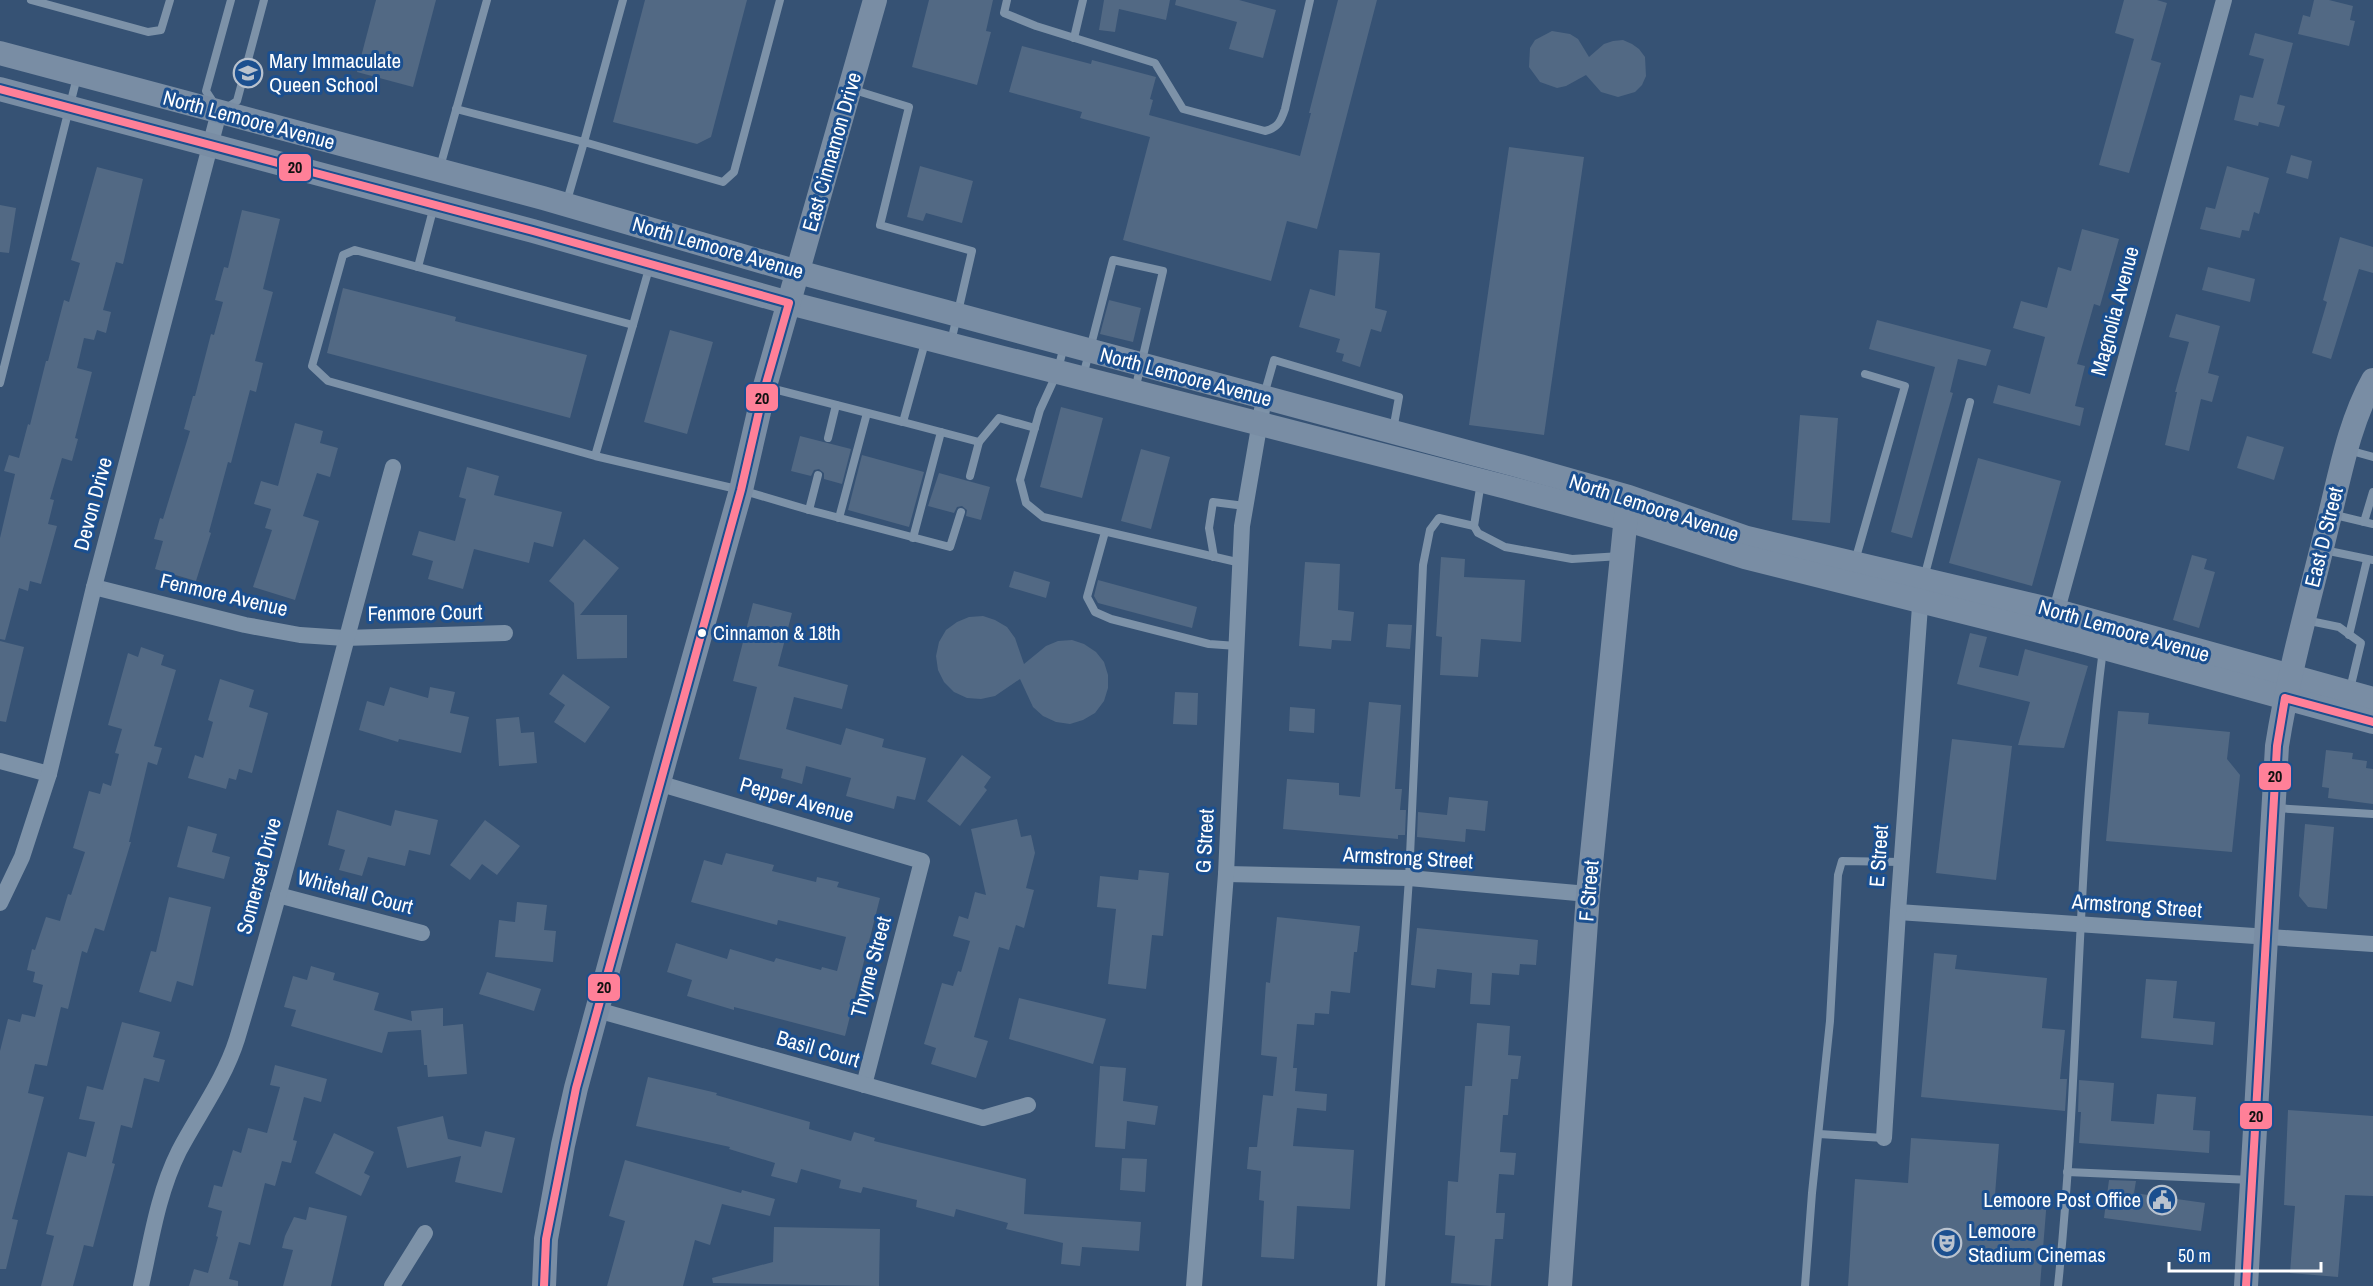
<svg xmlns="http://www.w3.org/2000/svg" width="2373" height="1286" viewBox="0 0 2373 1286" font-family="'Archivo Narrow',sans-serif">
<style>
.building{fill:#526984}
.lines{fill:none;stroke-linecap:round;stroke-linejoin:round}
.lane{stroke:#7d92a8;stroke-width:8}
.street{stroke:#7d92a8;stroke-width:16}
.secondary{stroke:#798da4;stroke-width:24}
.bus-1-casing{stroke:#1b4f8f;stroke-width:12}
.bus-1{stroke:#ff8098;stroke-width:8}
.bus-dot{fill:#fff;stroke:#1b4f8f;stroke-width:2}
.labels{text-anchor:middle;stroke-width:6;stroke-linejoin:round;paint-order:stroke}
.bus-label{font-size:20px;fill:#fff;stroke:#1b4f8f;text-anchor:start}
.poi-label{font-size:21px;fill:#fff;stroke:#1b4f8f;text-anchor:start}
.street-label{font-size:21px;fill:#fff;stroke:#1b4f8f}
.line-badge{stroke:#1b4f8f;stroke-width:2}
.pale-badge-label{font-size:16px;text-anchor:middle;font-weight:bold;fill:#111}
</style>
<rect width="100%" height="100%" fill="#365274"/>
<g class="building">
<path d="M376,0H436L413,87L357,72Z"/>
<path d="M645,0H747L711,137L697,144L613,122Z"/>
<path d="M929,0H993L986,31L991,32L977,85L912,67Z"/>
<path d="M1104,0H1170L1166,20L1119,9L1115,32L1099,30Z"/>
<path d="M1176,0H1239L1276,10L1263,58L1229,49L1237,22L1175,5Z"/>
<path d="M1338,0H1377L1317,229L1287,221L1271,281L1123,240L1150,137L1080,118L1082,112L1009,92L1022,46L1091,64L1092,60L1156,77L1150,99L1153,100L1149,115L1300,156L1311,113H1309Z"/>
<path d="M2124,0H2157L2167,3L2151,60L2161,63L2129,173L2099,165L2134,39L2115,33Z"/>
<path d="M2314,0H2329L2353,6L2350,20L2355,21L2349,46L2298,34L2303,15L2310,17Z"/>
<path d="M1552,31L1570,34L1578,39L1589,57L1604,44L1613,41L1623,40L1632,44L1639,49L1645,57L1646,76L1642,85L1635,92L1618,97L1601,92L1586,75L1566,86L1557,88L1540,82L1529,67L1530,48L1535,40Z"/>
<path d="M2255,33L2293,43L2277,104L2285,106L2279,127L2259,122L2258,126L2234,120L2240,95L2253,98L2264,59L2249,55Z"/>
<path d="M1509,147L1584,157L1544,435L1469,425Z"/>
<path d="M2291,155L2312,161L2308,179L2286,173Z"/>
<path d="M920,166L973,181L962,223L926,213L923,221L907,217Z"/>
<path d="M2227,166L2269,178L2259,214L2254,212L2249,231L2242,230L2240,238L2200,229L2206,207L2215,209Z"/>
<path d="M97,167L143,179L123,264L116,262L103,310L111,312L106,333L97,330L94,340L84,338L77,368L92,372L75,438L78,439L72,461L62,458L50,499L54,500L48,524L57,526L41,584L30,581L28,591L19,588L5,640L0,639V538L15,474L4,471L9,455L19,458L28,424L30,425L46,361H48L64,300L69,302L80,263L71,260Z"/>
<path d="M0,205L16,208L9,253L0,252Z"/>
<path d="M242,210L280,219L263,289L273,292L255,361L263,363L256,392L250,390L231,463L228,462L209,532L211,533L196,581L155,569L163,541L154,539L160,518L163,519L190,431L184,429L193,396H195L211,334L214,335L223,302L215,300L224,267L228,268Z"/>
<path d="M2082,229L2119,239L2100,306L2094,304L2077,364L2085,366L2075,406L2084,408L2080,426L1993,403L1998,385L2030,394L2045,337L2013,328L2021,301L2047,308L2058,267L2071,271Z"/>
<path d="M2340,237L2373,247V273L2359,269L2331,359L2312,353L2327,302L2323,300Z"/>
<path d="M1339,250L1380,253L1375,308L1387,311L1381,332L1371,329L1360,367L1342,361L1344,354L1336,352L1340,339L1299,327L1310,289L1335,296Z"/>
<path d="M2208,267L2255,279L2250,302L2202,290Z"/>
<path d="M343,288L456,317L455,321L587,355L570,418L327,353Z"/>
<path d="M1109,300L1141,308L1133,342L1100,334Z"/>
<path d="M2176,314L2220,326L2208,373L2219,376L2212,402L2201,399L2189,451L2165,445L2177,392H2175L2189,342L2169,337Z"/>
<path d="M1877,320L1991,350L1986,366L1958,359L1950,392L1953,393L1912,538L1891,532L1935,367L1869,349Z"/>
<path d="M670,330L713,342L687,434L644,422Z"/>
<path d="M1061,407L1103,418L1082,498L1040,487Z"/>
<path d="M1800,415L1838,418L1830,523L1792,520Z"/>
<path d="M295,423L323,431L320,443L338,448L330,477L317,473L303,516L319,521L295,600L253,587L272,530L265,528L271,509L254,504L261,481L278,486Z"/>
<path d="M800,436L851,449L842,484L824,479V473L819,469L814,470L811,476L791,471Z"/>
<path d="M2247,436L2284,447L2274,480L2237,468Z"/>
<path d="M1141,449L1170,457L1151,529L1121,521Z"/>
<path d="M862,455L924,472L909,527L848,510Z"/>
<path d="M1978,458L2061,481L2032,586L1949,563Z"/>
<path d="M467,467L499,476L494,495L562,512L553,547L534,542L529,563L474,549L463,589L428,579L433,561L412,555L419,531L455,541L466,499L459,497Z"/>
<path d="M939,473L990,487L981,520L966,516L967,510L962,506L957,507L954,513L928,506Z"/>
<path d="M584,539L619,568L580,615H627V658L577,659L574,603L549,581Z"/>
<path d="M2192,555L2207,559L2204,569L2215,572L2199,628L2173,620Z"/>
<path d="M1441,557L1465,559L1464,577L1525,580L1521,642L1481,639L1478,677L1440,675L1442,637L1436,636Z"/>
<path d="M1305,562L1340,564L1338,610L1354,612L1351,641L1332,640L1331,649L1299,646Z"/>
<path d="M1014,571L1050,582L1046,598L1009,587Z"/>
<path d="M1098,580L1197,607L1192,628L1098,603L1094,596Z"/>
<path d="M753,603L792,613L778,666L848,685L842,709L794,697L786,729L841,745L846,728L884,739L882,747L926,758L915,800L897,796L894,809L846,796L851,778L806,766L802,784L781,778L783,769L739,759L757,687L733,681Z"/>
<path d="M983,616L995,620L1007,627L1015,638L1024,664L1046,646L1058,641L1072,640L1084,644L1096,652L1104,662L1108,675V688L1104,701L1095,713L1083,720L1070,724L1056,722L1043,716L1033,707L1020,679L995,696L981,699L967,698L954,692L944,682L938,670L936,656L939,642L946,630L957,622L969,617Z"/>
<path d="M1388,624L1412,625L1410,649L1386,647Z"/>
<path d="M1970,633L1987,637L1979,667L2018,676L2025,649L2088,666L2064,748L2018,745L2030,702L1957,684Z"/>
<path d="M0,641L24,647L6,722L0,721Z"/>
<path d="M141,647L164,655L161,665L176,670L154,746L162,748L157,765L148,762L129,842H131L104,931L95,928L87,953L82,951L68,1009L61,1007L47,1066L35,1064L28,1093L44,1097L12,1219L18,1220L6,1269H0V1051L8,1019L20,1022L22,1014L35,1017L43,985L33,982L35,972L27,970L32,949L35,950L46,917L60,921L68,894L71,895L85,852L73,848L89,791L100,794L103,783L111,786L119,754L115,753L122,729L108,725L128,653L138,657Z"/>
<path d="M563,674L610,707L585,743L554,722L565,705L549,694Z"/>
<path d="M220,679L254,690L249,707L268,713L252,773L239,769L236,780L229,778L226,789L188,778L195,755L203,758L213,722L208,720Z"/>
<path d="M390,687L428,698L430,687L455,692L450,713L469,717L461,753L399,739L398,742L359,730L367,701L384,706Z"/>
<path d="M1175,692L1198,693L1197,725L1173,724Z"/>
<path d="M1369,702L1401,705L1395,789H1402L1400,810H1406L1405,835H1398V839L1283,829L1287,779L1339,783V795L1360,797Z"/>
<path d="M1290,707L1315,709L1314,733L1289,731Z"/>
<path d="M2118,711L2149,713L2148,724L2230,732L2227,759L2240,775L2232,852L2106,841Z"/>
<path d="M519,717L521,733L534,732L537,763L499,766L496,719Z"/>
<path d="M1952,739L2012,746L1996,880L1936,873Z"/>
<path d="M2326,750L2353,753L2352,759L2367,761L2366,768L2373,769V804L2328,798L2329,788L2322,787Z"/>
<path d="M962,755L991,777L984,787L987,790L960,826L927,801Z"/>
<path d="M1449,797L1488,801L1485,831L1466,829L1465,842L1417,837L1418,812L1447,815Z"/>
<path d="M337,810L391,826L395,810L438,820L430,855L409,850L405,866L368,857L362,876L339,870L345,850L328,845Z"/>
<path d="M1017,819L1021,837L1031,835L1035,853L1026,888L1034,890L1024,928L1016,925L1009,950L999,947L974,1037L988,1041L976,1078L931,1064L936,1048L924,1044L942,983L953,986L958,971L961,972L970,941L953,936L959,916L968,919L975,892L986,895L971,829Z"/>
<path d="M485,820L520,846L497,875L482,864L470,880L450,865Z"/>
<path d="M2305,824L2334,827L2327,909L2308,907L2299,896Z"/>
<path d="M188,826L217,834L212,852L230,857L224,879L177,867Z"/>
<path d="M726,853L774,865L772,871L816,882L817,877L839,882L837,887L880,898L845,1036L734,1007V1010L687,996L692,980L667,972L676,943L727,959L730,949L774,962L776,958L821,970L822,967L837,971L846,937L778,920L777,925L691,902L704,860L722,865Z"/>
<path d="M1139,870L1169,873L1163,936L1152,935L1146,989L1108,984L1116,909L1097,907L1100,876L1138,880Z"/>
<path d="M169,897L211,907L193,986L177,981L171,1002L139,992L151,951L156,952Z"/>
<path d="M517,902L547,905L544,930L556,931L553,962L495,957L499,920L515,922Z"/>
<path d="M1277,917L1360,926L1357,952H1354L1350,993L1331,991L1329,1014L1315,1013L1314,1025L1297,1024L1293,1068H1297L1295,1091L1327,1094L1326,1111L1297,1108L1293,1146L1354,1150L1350,1209L1297,1206L1294,1259L1261,1257L1264,1201L1259,1200L1261,1171L1247,1169L1249,1147H1257L1263,1095L1273,1096L1277,1057L1261,1055L1266,982L1270,983Z"/>
<path d="M1417,928L1538,940L1536,965L1520,964L1519,975L1492,973L1490,1005L1470,1004L1472,973L1437,969L1435,988L1411,985Z"/>
<path d="M1934,953L1957,955L1955,969L2047,978L2042,1028L2065,1030L2060,1079H2067L2065,1111L1921,1097Z"/>
<path d="M311,966L335,973L333,980L379,993L374,1010L412,1021L411,1011L443,1008V1026L463,1024L467,1074L428,1077L427,1065H424L421,1030L388,1032L382,1053L291,1026L296,1010L284,1007L293,976L307,980Z"/>
<path d="M487,972L541,989L534,1011L479,994Z"/>
<path d="M2146,979L2177,981L2173,1018L2215,1022L2213,1045L2141,1038Z"/>
<path d="M1019,998L1106,1019L1093,1064L1009,1039Z"/>
<path d="M122,1022L160,1032L153,1057L165,1060L159,1082L144,1078L132,1128L121,1125L112,1163L115,1164L93,1247L84,1245L73,1286H41L54,1236L46,1234L68,1152L86,1157L95,1122L79,1119L87,1086L103,1090Z"/>
<path d="M1477,1023L1510,1026L1508,1055L1521,1056L1518,1079H1511L1508,1115H1503L1500,1152L1516,1153L1514,1175L1499,1174L1496,1213H1505L1503,1239H1495L1491,1286L1451,1283L1455,1236L1445,1235L1448,1181L1458,1182L1465,1086H1472Z"/>
<path d="M275,1065L327,1079L321,1102L304,1097L293,1140L297,1141L291,1163L282,1161L275,1186L265,1183L250,1245L239,1242L229,1279L238,1281V1286H189L194,1269L208,1273L218,1237L216,1236L222,1211L208,1207L214,1185L222,1187L233,1150L241,1153L248,1128L267,1133L280,1087L270,1085Z"/>
<path d="M1100,1066L1126,1068L1123,1101L1158,1106L1155,1125L1127,1121L1125,1149L1095,1147Z"/>
<path d="M648,1077L717,1093L716,1095L810,1122L809,1129L851,1141L854,1132L875,1138L874,1141L1026,1179L1024,1214L1141,1222L1139,1251L1082,1247L1080,1266L1061,1264L1063,1243L1006,1229L1008,1223L956,1209L954,1217L916,1207L917,1200L863,1187L861,1193L839,1188L841,1180L801,1169L797,1183L771,1176L775,1163L729,1149L730,1147L636,1126Z"/>
<path d="M2079,1080L2114,1083L2111,1121L2154,1124L2157,1094L2196,1097L2193,1130L2210,1131L2209,1153L2079,1143L2081,1112H2078Z"/>
<path d="M2288,1110L2373,1116V1196L2345,1195L2338,1277L2290,1273L2295,1206L2284,1205Z"/>
<path d="M443,1116L448,1139L481,1147L485,1131L515,1138L502,1193L455,1182L461,1156L407,1168L397,1127Z"/>
<path d="M334,1133L374,1152L364,1173L370,1176L361,1196L315,1173Z"/>
<path d="M1911,1138L1999,1144L1995,1195L2047,1199L2040,1286H1848L1855,1179L1908,1183Z"/>
<path d="M1122,1158L1147,1159L1145,1192L1120,1190Z"/>
<path d="M625,1160L741,1193L742,1190L775,1199L770,1216L722,1204L710,1245L695,1240L683,1286H607L625,1221L609,1216Z"/>
<path d="M2109,1180L2136,1181L2134,1193L2205,1203L2201,1231L2104,1218Z"/>
<path d="M309,1207L347,1216L331,1286H283L293,1250L282,1248L285,1236L294,1217L306,1220Z"/>
<path d="M774,1227L880,1229L879,1286L713,1283L712,1278L773,1262Z"/>
</g>
<g class="lines">
<g class="lane">
<path d="M31,0L148,32L161,30L170,0"/>
<path d="M1007,0L1004,13L1036,26L1155,63L1183,109L1265,131C1278,128 1281,121 1285,109L1310,0"/>
<path d="M1074,38L1083,0"/>
<path d="M851,89L909,107L880,225L972,251L951,342"/>
<path d="M215,105L206,91L231,0"/>
<path d="M226,108L237,101L264,0"/>
<path d="M456,109L584,142L623,0"/>
<path d="M440,167L487,0"/>
<path d="M566,204L584,142L723,182L734,172L780,0"/>
<path d="M418,267L434,206"/>
<path d="M633,325L650,265"/>
<path d="M1064,346L1057,373L1040,410L1020,480L1026,503L1043,517L1241,563"/>
<path d="M1083,376L1113,260L1163,271L1135,390"/>
<path d="M0,383L77,77"/>
<path d="M766,387L903,422L926,339"/>
<path d="M1264,395L1274,360L1399,397L1393,430"/>
<path d="M903,422L979,442L970,476"/>
<path d="M828,438L836,405"/>
<path d="M979,442L999,418L1035,428"/>
<path d="M2348,450L2373,457"/>
<path d="M595,456L633,325L355,250L343,255L312,366L328,381L595,456L741,490L809,510L818,475"/>
<path d="M1481,482L1474,526L1478,533L1505,547L1572,559L1621,556"/>
<path d="M809,510L950,547L961,512"/>
<path d="M2331,514L2373,524"/>
<path d="M839,518L867,413"/>
<path d="M2364,522L2373,492"/>
<path d="M1105,532L1087,597L1095,612L1111,619L1209,644L1237,646"/>
<path d="M913,538L941,432"/>
<path d="M2324,550L2373,560"/>
<path d="M1214,557L1209,528L1213,502L1245,506"/>
<path d="M1855,561L1905,386L1865,374"/>
<path d="M1924,578L1970,402"/>
<path d="M2305,620L2339,627L2361,643L2350,689"/>
<path d="M2349,635L2367,560"/>
<path d="M2274,808L2373,814"/>
<path d="M1819,1134L1884,1138"/>
<path d="M2067,1172L2252,1180"/>
<path d="M1381,1286L1409,878L1423,565L1430,530L1439,518L1474,526"/>
<path d="M1805,1286L1812,1193L1830,1021L1838,875L1842,861L1901,862"/>
<path d="M2058,1286C2080,1074 2076,860 2103,649"/>
</g>
<g class="street">
<path d="M94,587L245,625L300,635L345,638L505,633"/>
<path d="M2054,621L2224,0"/>
<path d="M0,761L49,774"/>
<path d="M658,783L922,861L864,1085"/>
<path d="M1226,874L1409,878L1588,894"/>
<path d="M278,895L422,933"/>
<path d="M0,903L22,857L49,774L94,587L219,112"/>
<path d="M1898,912L2373,944"/>
<path d="M597,1010L983,1118L1028,1105"/>
<path d="M1884,1138L1898,912L1921,592"/>
<path d="M141,1286C151,1241 158,1193 179,1151C199,1113 224,1080 237,1039C294,850 340,657 393,467"/>
<path d="M392,1286L425,1233"/>
<path d="M1194,1286L1226,874L1242,526L1264,398"/>
</g>
<g class="secondary">
<path d="M0,53L543,198L798,272L1516,465L1629,497L1747,538L2057,611L2373,699"/>
<path d="M0,89L533,231L789,303L1506,487L1625,519L1745,557L2075,640L2373,722"/>
<path d="M544,1286L546,1239L563,1145L576,1088L665,760L741,490L765,386L875,0"/>
<path d="M1560,1286L1588,894L1627,506"/>
<path d="M2246,1286L2277,746C2289,670 2310,598 2328,523C2340,475 2349,423 2373,380"/>
</g>
<g class="bus-1-casing">
<g id="bus-1">
<path d="M0,89L533,231L789,303L763,394L741,490L576,1088L546,1239L544,1286"/>
<path d="M2246,1286L2277,746L2285,698L2373,722"/>
</g>
</g>
<use href="#bus-1" class="bus-1"/>
</g>
<defs>
<g id="school-ring" transform="scale(1.5)"><circle r="9.5" fill="#1b4f8f" stroke="#b9c2ce" stroke-width="1.5"/><path d="M0-5L7-2L0 1L-7-2ZM-4 1L0 2.5L4 1V4Q0 6-4 4Z" fill="#b9c2ce"/></g>
<g id="civic-ring" transform="scale(1.5)"><circle r="9.5" fill="#1b4f8f" stroke="#b9c2ce" stroke-width="1.5"/><path d="M-.6-6.5H3V-4.5H.6V-3L4-1V1h2V6H-6V1h2V-1L-.6-3ZM-1.2 2.5V6h2.4V2.5Z" fill="#b9c2ce"/></g>
<g id="theatre-ring" transform="scale(1.5)"><circle r="9.5" fill="#1b4f8f" stroke="#b9c2ce" stroke-width="1.5"/><path d="M-5-5.5Q0-4 5-5.5V0Q5 5 0 6Q-5 5-5 0ZM-3.3-2.5H-1v1.5H-3.3ZM1-2.5H3.3v1.5H1ZM-2.8 1Q0 5.5 2.8 1Z" fill="#b9c2ce"/></g>
</defs>
<g fill-rule="evenodd">
<use href="#school-ring" x="248" y="73"/>
<use href="#civic-ring" x="2162" y="1200"/>
<use href="#theatre-ring" x="1947" y="1243"/>
</g>
<circle class="bus-dot" cx="702" cy="633" r="5"/>
<g class="labels">
<g class="bus-label">
<text x="713" y="640">Cinnamon &amp; 18th</text>
</g>
<g class="poi-label">
<text x="269" y="68">Mary Immaculate<tspan x="269" dy="24">Queen School</tspan></text>
<text x="2141" y="1207" text-anchor="end">Lemoore Post Office</text>
<text x="1968" y="1238">Lemoore<tspan x="1968" dy="24">Stadium Cinemas</tspan></text>
</g>
<g class="street-label">
<text transform="translate(249 120) rotate(15)" y="7">North Lemoore Avenue</text>
<text transform="translate(832 152) rotate(-74)" y="7">East Cinnamon Drive</text>
<text transform="translate(718 248) rotate(16)" y="7">North Lemoore Avenue</text>
<text transform="translate(2115 311) rotate(-75)" y="7">Magnolia Avenue</text>
<text transform="translate(1186 377) rotate(15)" y="7">North Lemoore Avenue</text>
<text transform="translate(93 504) rotate(-75)" y="7">Devon Drive</text>
<text transform="translate(1654 508) rotate(18)" y="7">North Lemoore Avenue</text>
<text transform="translate(2324 537) rotate(-76)" y="7">East D Street</text>
<text transform="translate(224 595) rotate(13)" y="7">Fenmore Avenue</text>
<text transform="translate(425 613) rotate(-1)" y="7">Fenmore Court</text>
<text transform="translate(2124 631) rotate(16)" y="7">North Lemoore Avenue</text>
<text transform="translate(797 800) rotate(16)" y="7">Pepper Avenue</text>
<text transform="translate(1205 841) rotate(-87)" y="7">G Street</text>
<text transform="translate(1879 856) rotate(-86)" y="7">E Street</text>
<text transform="translate(1408 858) rotate(3)" y="7">Armstrong Street</text>
<text transform="translate(259 876) rotate(-75)" y="7">Somerset Drive</text>
<text transform="translate(1589 891) rotate(-85)" y="7">F Street</text>
<text transform="translate(355 892) rotate(15)" y="7">Whitehall Court</text>
<text transform="translate(2137 906) rotate(4)" y="7">Armstrong Street</text>
<text transform="translate(871 967) rotate(-75)" y="7">Thyme Street</text>
<text transform="translate(818 1049) rotate(16)" y="7">Basil Court</text>
</g>
</g>
<g class="line-badge">
<rect x="278" y="153" width="34" height="29" rx="6" fill="#ff8098"/>
<rect x="745" y="383" width="34" height="29" rx="6" fill="#ff8098"/>
<rect x="2258" y="762" width="34" height="29" rx="6" fill="#ff8098"/>
<rect x="587" y="973" width="34" height="29" rx="6" fill="#ff8098"/>
<rect x="2239" y="1102" width="34" height="28" rx="6" fill="#ff8098"/>
</g>
<g class="pale-badge-label">
<text x="295" y="173">20</text>
<text x="762" y="404">20</text>
<text x="2275" y="782">20</text>
<text x="604" y="993">20</text>
<text x="2256" y="1122">20</text>
</g>
<path d="M2169 1262v9h152v-9" fill="none" stroke="#ffffff" stroke-width="3"/>
<text x="2178" y="1262" font-size="18" fill="#ffffff" stroke="#1b4f8f" stroke-width="4.5" paint-order="stroke">50 m</text>
</svg>
